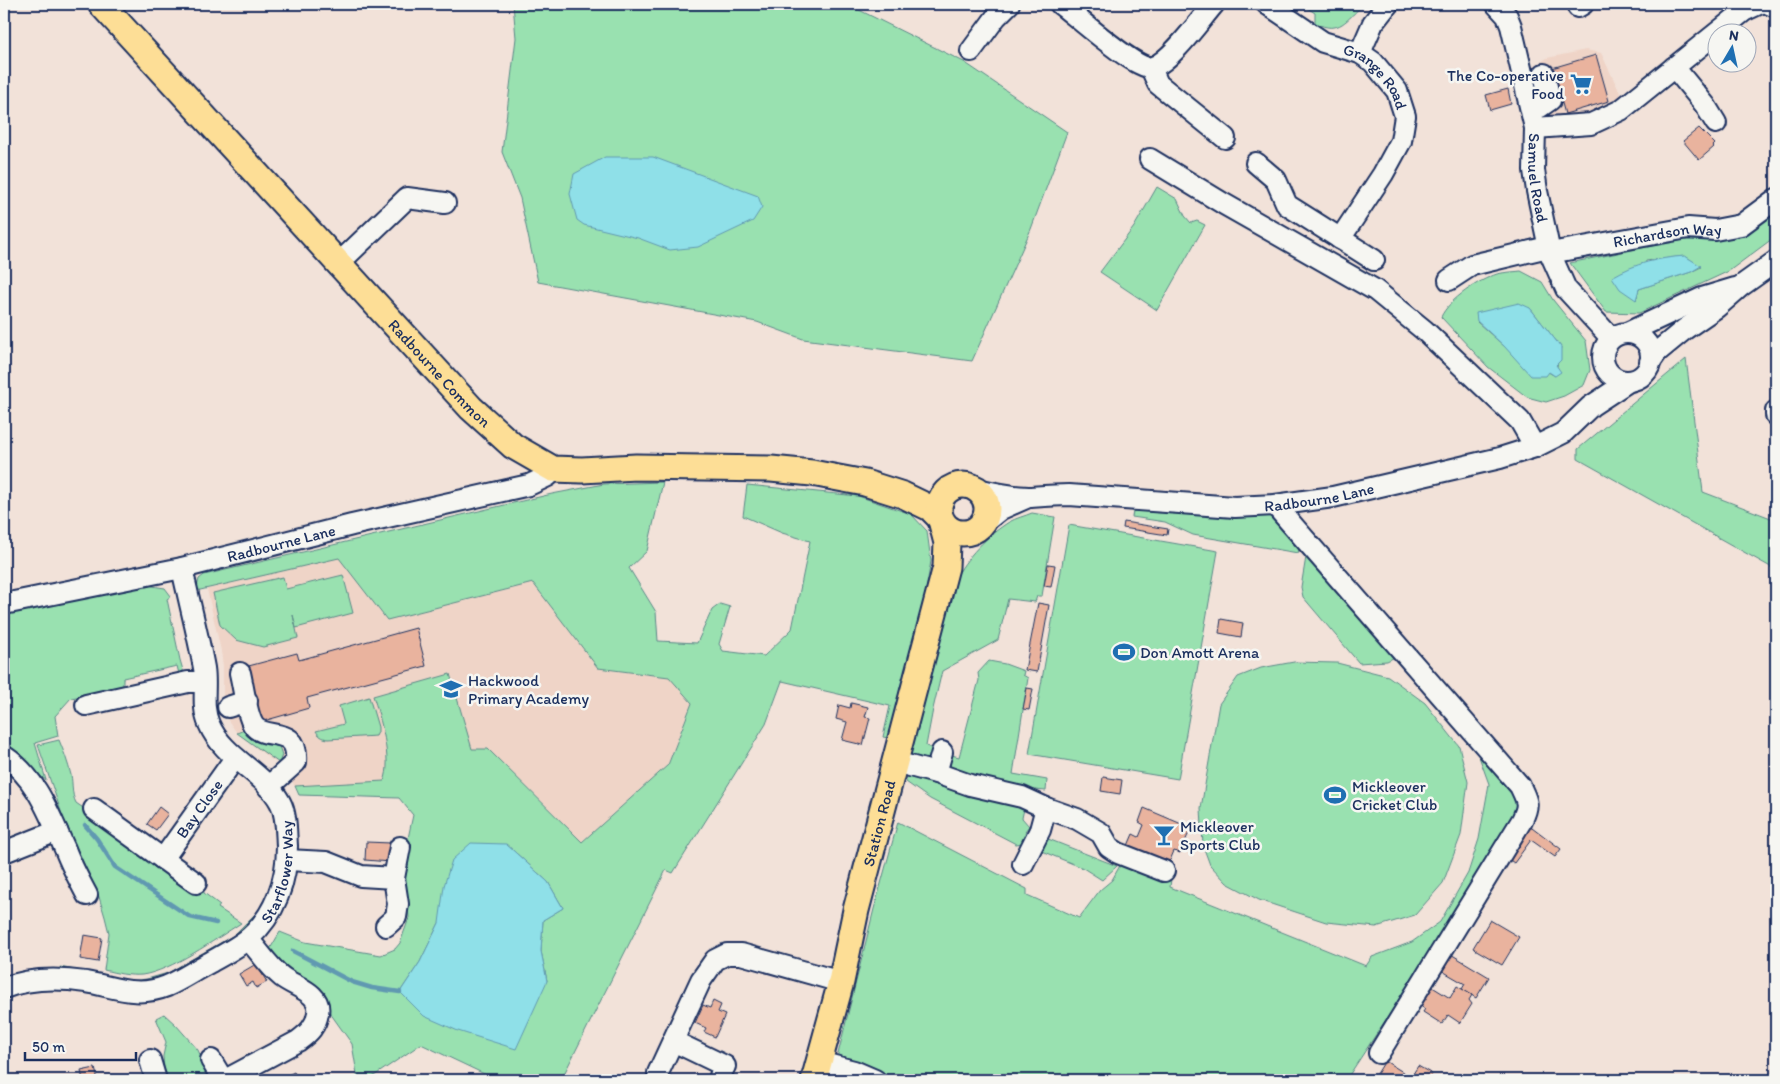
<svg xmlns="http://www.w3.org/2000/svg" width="1780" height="1084" viewBox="0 0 1780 1084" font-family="Itim,sans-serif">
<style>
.built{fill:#efd4c7}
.green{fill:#99e1b0;stroke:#5a8887;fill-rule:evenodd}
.water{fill:#8fe0e8;stroke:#6199b1}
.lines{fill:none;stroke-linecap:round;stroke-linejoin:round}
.stream{stroke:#6199b1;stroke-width:4.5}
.building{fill:#e9b39e;stroke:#1b2f5e}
.minor-casing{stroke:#1b2f5e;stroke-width:24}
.major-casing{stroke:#1b2f5e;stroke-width:29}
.minor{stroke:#f6f6f2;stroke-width:20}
.major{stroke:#fdde96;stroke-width:25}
.labels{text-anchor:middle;stroke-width:5;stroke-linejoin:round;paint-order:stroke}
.poi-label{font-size:16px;fill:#1b2f5e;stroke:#f6f6f2;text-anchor:start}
.street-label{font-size:16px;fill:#1b2f5e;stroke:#f6f6f2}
</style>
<rect width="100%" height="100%" fill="#f2e2d9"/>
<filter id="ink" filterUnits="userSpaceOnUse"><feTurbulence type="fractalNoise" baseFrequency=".02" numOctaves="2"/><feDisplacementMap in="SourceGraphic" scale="10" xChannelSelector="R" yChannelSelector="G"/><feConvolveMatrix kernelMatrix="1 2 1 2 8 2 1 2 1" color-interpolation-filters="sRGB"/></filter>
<g filter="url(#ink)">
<g class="built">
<path d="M1586,50L1601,53L1623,99L1599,113L1552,120L1542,111L1530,68L1547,58Z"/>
<path d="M339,557L387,620L533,583L598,668L669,677L692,703L668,765L582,842L519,780L413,815L399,798L299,795L290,777L279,763L273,761L237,733L227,719L223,710V666L221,651L207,589Z"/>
</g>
<g class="green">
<path d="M513,4H847L964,62L1067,132L1031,229L972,361L803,339L757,322L538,282L520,198L502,152L516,38Z"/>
<path d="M1301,4H1364C1346,20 1340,35 1315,23V13Z"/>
<path d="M1157,187L1177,199L1185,216L1191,223L1197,221L1205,225L1157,310L1100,272L1134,227Z"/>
<path d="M1776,212V236L1729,271L1639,313L1606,312L1570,263L1680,240H1719L1755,227ZM1685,256L1701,267L1691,272L1639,289L1636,300L1646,261Z"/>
<path d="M1521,271L1542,282L1553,300L1586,341L1590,370L1584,385L1564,396L1546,402L1527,397L1488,367L1441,317C1449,299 1479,280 1497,274C1505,272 1513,272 1521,271ZM1530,308L1561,347L1555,376L1504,346L1477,322Z"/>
<path d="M1686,359L1703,492L1776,520V570L1578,459V449Z"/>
<path d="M663,482L647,551L629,568L656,612L658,641L697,643L712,610L720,604L730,607L719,644L723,651L764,656L792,629L810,541L782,533L743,516L747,485L858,496L911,514L927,531L931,561L924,601L901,696L888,738L883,737L890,706L782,681L766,724L673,873L666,870L561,1080H497L421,1044L368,1080H358L352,1044L330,1013L323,993L283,963L270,949L280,932L305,942L381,955L395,949L400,943L409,918L405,876L411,844L407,843L413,815L399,798L299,795L295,786L384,781C393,761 380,716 373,696L450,674L472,749H488L582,842L668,765L692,703L669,677L598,668L533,583L387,620L339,558L196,591L199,579L204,575L552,494L604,484ZM506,844L548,882L563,908L543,920L541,951L547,981L400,992L420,962L439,923Z"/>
<path d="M1133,511L1241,516L1272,513L1274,519L1299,549L1298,553L1193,535L1165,522L1132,517Z"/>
<path d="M1032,513L1055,517L1042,596H1037L1035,602L1008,599L998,640L942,671L933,709L926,746L938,751L929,761L924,763L908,755L955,580C965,558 988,535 1009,522C1016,518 1025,516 1032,513Z"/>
<path d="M1069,525L1218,551L1178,779L1029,754Z"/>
<path d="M1306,557C1335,591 1366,623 1395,657L1387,661L1359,663L1303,597L1301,587Z"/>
<path d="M343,575L353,613L296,628L293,615L298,638L263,647L236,640L220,625L213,593L283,577L286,589Z"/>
<path d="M149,582L152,586L165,588L171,596L167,599L180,660L185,677L180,678L177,666L123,678V688L71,698L55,716L58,736L35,743L46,780L4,751V613Z"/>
<path d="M989,661L1005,664L1024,671L1023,675L1028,678L1013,774L1047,780L1046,791L1013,788L947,770L948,754L959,757L979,680L978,673Z"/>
<path d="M1294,662L1337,663L1388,676L1425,703L1459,746L1468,782L1461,835L1443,883L1415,915L1376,927L1326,922L1259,900L1227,883L1210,865L1203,846L1201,808L1219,704L1238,677L1261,668Z"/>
<path d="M369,697L378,727V732L376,736L328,739C322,738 319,736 316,731L344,724L339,706Z"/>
<path d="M244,730C253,746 264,742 279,746L282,755L279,763L237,733Z"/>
<path d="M59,740C64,752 68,763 71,775C73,784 71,793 76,803L124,836L120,842L197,895L203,888L204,893L220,905L218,908L241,923C216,939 171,971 142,975C129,976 116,973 104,970L109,933L105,917L99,897L64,820L38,745Z"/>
<path d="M1477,751L1511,785L1518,805L1515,824L1346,1080H896L873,1069L837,1058L874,909L898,822L1027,889V895L1079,918L1100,890L1112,880L1123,860L1171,879L1170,887L1366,966L1372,957L1412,942L1440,922L1468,873L1479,839L1489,784Z"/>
<path d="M906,773L1021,803L1024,809L1022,818L1029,826L1025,831L1031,834L1024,843L1016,844L930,799L906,782Z"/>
<path d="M1043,837L1117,866L1102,880L1083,868L1039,850Z"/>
<path d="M255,914L258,917L250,928L170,976L139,984L61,971L60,967L129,981L147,979L168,973L234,935Z"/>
<path d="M164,1014L176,1025L198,1050L211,1080H169L164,1070L163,1056L166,1042L156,1018Z"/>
</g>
<g class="water">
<path d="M605,157H653L758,196L762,207L753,221L698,247L670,250L638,238L584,225L577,220L570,194L574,174Z"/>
<path d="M1685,256L1701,266L1691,272L1639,289L1636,300L1620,289L1612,277C1636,263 1658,258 1685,256Z"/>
<path d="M1519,303L1530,308L1561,347V360L1556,365L1561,372L1555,376L1549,372L1546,376H1531L1504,346L1477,321L1476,313Z"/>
<path d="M471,843L506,844L548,882L563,908L543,920L541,951L547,981L516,1049L458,1031L424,1016L400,992L420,962L439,923L444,886L452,860Z"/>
</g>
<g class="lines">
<g class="stream">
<path d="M85,825L97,839L115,867L190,917L216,923"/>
<path d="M293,951L352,982L372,988L400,992"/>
</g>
</g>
<g class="building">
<path d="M1596,55L1609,101L1565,114L1552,68Z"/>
<path d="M1508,89L1511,104L1490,110L1486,95Z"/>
<path d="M1699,128L1715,144L1713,146L1714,147L1699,160L1683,141Z"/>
<path d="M1124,522L1168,529L1167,535L1123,528Z"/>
<path d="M1048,564L1055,565L1051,587L1044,586Z"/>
<path d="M1038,603L1049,605L1037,672L1025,670Z"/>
<path d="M1221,619L1243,623L1241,637L1219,633Z"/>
<path d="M416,628L426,666L307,698L309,708L260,722L245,667L297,653L299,660Z"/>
<path d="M1027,688L1033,689L1029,710L1023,709Z"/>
<path d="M851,703L868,707L865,717L870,718L863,745L842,740L847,722L836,719L839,705L850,708Z"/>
<path d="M1103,777L1122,780L1120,794L1101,791Z"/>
<path d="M159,807L168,814L156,830L147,824Z"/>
<path d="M1144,808L1191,828L1180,853L1174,851L1168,865L1127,848L1133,834L1139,837L1144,825L1139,822Z"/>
<path d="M1528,824L1561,849L1555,857L1531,840L1514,863L1504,856Z"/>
<path d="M366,842L391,843L390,862L365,860Z"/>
<path d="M1490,920L1519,937L1502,965L1473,948Z"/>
<path d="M84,935L102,938L98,962L80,959Z"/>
<path d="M1449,953L1489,977L1476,998L1462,989L1465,984L1439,969Z"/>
<path d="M256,964L267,982L256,988L253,982L246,986L239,974Z"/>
<path d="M1426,983L1450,998L1457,986L1472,995L1469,1000L1472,1004L1460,1023L1448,1015L1442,1024L1423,1012L1425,1009L1414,1002Z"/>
<path d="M713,1001L721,1005L718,1012L725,1015L715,1037L704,1032L706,1028L695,1023L703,1005L710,1008Z"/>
<path d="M1385,1061L1411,1077L1418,1066L1432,1074L1429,1080H1373Z"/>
<path d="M95,1068L98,1080H83L81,1071Z"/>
<path d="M294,1072L299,1080H286L284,1077Z"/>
</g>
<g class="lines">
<g class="minor-casing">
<g id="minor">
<path d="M1060,4C1075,15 1138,72 1153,67C1172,60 1200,20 1214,4"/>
<path id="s1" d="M1267,4L1323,42L1360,53L1373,62L1397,91L1405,116L1401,141L1383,174L1340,239"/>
<path id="s2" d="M1496,4L1507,16L1511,26L1535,128L1534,170L1537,191L1550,253L1566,289L1611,338"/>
<path d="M1769,4L1776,7"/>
<path d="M1578,7L1583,4"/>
<path d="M971,51L996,17L1009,4"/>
<path d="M1360,53L1373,23L1388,4"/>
<path d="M1674,67L1705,105L1716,123"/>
<path d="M1151,68L1158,84L1225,138"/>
<path d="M1532,109L1540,107L1550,100L1544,74"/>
<path d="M1535,128L1591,124L1621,110L1744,11L1759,4"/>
<path d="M1150,159L1224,204L1375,290L1424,330L1520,421L1535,447"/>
<path d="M1256,163L1276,180L1287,205L1374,260"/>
<path id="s3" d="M1550,253L1688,228L1715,230L1741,225L1776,199"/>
<path d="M339,263L407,198L445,203"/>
<path d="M1449,280L1472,265L1548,247"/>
<path d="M1629,332L1702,298L1735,288"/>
<circle cx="1627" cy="357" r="24"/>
<path d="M1650,362L1657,352L1685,329L1717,307L1741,286L1776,261"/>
<path d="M1776,411V415"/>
<path id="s4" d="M977,489C994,493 1012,497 1029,497C1043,496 1055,495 1069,495L1235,507L1275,505L1333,497L1500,458L1535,447L1563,433L1591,406L1629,381"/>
<path d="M1275,505L1520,786C1527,801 1530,804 1522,820L1379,1053"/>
<path d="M981,525L1001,509L1026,498"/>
<path id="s5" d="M4,604L182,568L352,525L529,485L548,476L553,469"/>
<path d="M240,673C243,685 247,717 254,726C265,741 299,724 296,762L268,787"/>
<path d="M86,705L188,682H204"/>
<path d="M228,707L247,701"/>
<path d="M4,756C37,778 49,814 65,849C71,865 79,880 87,895"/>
<path d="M895,762L936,773L970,785L1022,797L1046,808L1077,819L1101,833L1109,847L1118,853L1164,871"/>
<path d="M936,773L942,752"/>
<path d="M94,809L196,883"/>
<path d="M4,852L57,831"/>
<path id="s6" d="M163,859L235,758"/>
<path d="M287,860L326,862L361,876L394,878"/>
<path d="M1023,864L1040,830L1046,808"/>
<path d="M386,926L396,917L398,904L394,878L400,847"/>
<path id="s7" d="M4,988C29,978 59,978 86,982C115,987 137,998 167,986C181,980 194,971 207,964C221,956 237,948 249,938C275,915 287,881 287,846C286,832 287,815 280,802C263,771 223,758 209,724C201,706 207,687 204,668C198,635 189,601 182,568"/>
<path d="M673,1041L725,1066L720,1076"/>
<path d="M150,1060L156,1080"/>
<path d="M211,1060L223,1080"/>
<path d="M819,1062L854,1071L875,1080"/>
<path d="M658,1073L701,980L715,960L727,954H741L841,982"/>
<path d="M225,1080L298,1041C309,1033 316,1026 318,1013C322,993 295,987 282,977C269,967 259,951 248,939"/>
</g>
</g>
<g class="major-casing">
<g id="major">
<path id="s8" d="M101,4L471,408L513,446L553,469L582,470L636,467L771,469L812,473L865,483L903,495L930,508L939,517"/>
<circle cx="963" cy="509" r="24"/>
<path id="s9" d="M814,1080L841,982L856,910L946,567L947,543L941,520"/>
</g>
</g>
<use href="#minor" class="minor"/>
<use href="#major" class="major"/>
</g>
</g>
<defs>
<g id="supermarket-bare" transform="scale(1.725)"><path d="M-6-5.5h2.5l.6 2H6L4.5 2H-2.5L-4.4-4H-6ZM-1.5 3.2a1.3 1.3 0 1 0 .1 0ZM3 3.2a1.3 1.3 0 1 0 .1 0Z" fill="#1f6fb2" stroke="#f6f6f2" stroke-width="2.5" paint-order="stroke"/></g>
<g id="stadium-bare" transform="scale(1.725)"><path d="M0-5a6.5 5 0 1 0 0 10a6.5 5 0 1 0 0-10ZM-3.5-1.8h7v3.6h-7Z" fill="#1f6fb2" stroke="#f6f6f2" stroke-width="2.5" paint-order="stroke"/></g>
<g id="school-bare" transform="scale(1.725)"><path d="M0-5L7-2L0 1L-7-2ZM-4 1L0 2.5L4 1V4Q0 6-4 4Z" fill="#1f6fb2" stroke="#f6f6f2" stroke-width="2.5" paint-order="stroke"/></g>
<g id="bar-bare" transform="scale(1.725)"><path d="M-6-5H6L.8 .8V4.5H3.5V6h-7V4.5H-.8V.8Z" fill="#1f6fb2" stroke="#f6f6f2" stroke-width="2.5" paint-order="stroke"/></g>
</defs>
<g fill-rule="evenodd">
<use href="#supermarket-bare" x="1581" y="84"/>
<use href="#stadium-bare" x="1124" y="652"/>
<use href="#school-bare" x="451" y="689"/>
<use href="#stadium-bare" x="1335" y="795"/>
<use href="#bar-bare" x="1164" y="835"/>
</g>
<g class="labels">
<g class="poi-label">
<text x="1564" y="81" text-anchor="end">The Co-operative<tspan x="1564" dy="18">Food</tspan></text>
<text x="1140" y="658">Don Amott Arena</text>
<text x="468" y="686">Hackwood<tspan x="468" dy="18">Primary Academy</tspan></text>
<text x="1352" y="792">Mickleover<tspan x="1352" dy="18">Cricket Club</tspan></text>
<text x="1180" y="832">Mickleover<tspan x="1180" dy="18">Sports Club</tspan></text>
</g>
<g class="street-label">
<text dy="6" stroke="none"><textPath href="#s1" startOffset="134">Grange Road</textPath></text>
<text dy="6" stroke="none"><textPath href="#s2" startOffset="182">Samuel Road</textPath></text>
<text dy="6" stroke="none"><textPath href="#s3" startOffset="119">Richardson Way</textPath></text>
<text dy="6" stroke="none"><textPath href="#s8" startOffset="501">Radbourne Common</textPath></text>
<text dy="6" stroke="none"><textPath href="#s4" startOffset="344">Radbourne Lane</textPath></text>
<text dy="6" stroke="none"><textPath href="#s5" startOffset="284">Radbourne Lane</textPath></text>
<text dy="6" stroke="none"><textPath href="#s6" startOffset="62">Bay Close</textPath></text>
<text dy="6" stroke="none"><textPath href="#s9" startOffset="265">Station Road</textPath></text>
<text dy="6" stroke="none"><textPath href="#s7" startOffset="336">Starflower Way</textPath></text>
</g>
</g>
<rect width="1780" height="1084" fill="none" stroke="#f6f6f2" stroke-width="20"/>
<rect x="10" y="10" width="1760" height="1064" fill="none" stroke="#1b2f5e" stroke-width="2" filter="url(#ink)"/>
<g transform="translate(1732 48) rotate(9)"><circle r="24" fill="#f6f6f2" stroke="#9ea6b7"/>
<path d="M0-4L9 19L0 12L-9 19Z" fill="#1f6fb2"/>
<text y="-8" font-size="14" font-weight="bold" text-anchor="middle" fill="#1b2f5e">N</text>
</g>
<path d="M25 1052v8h111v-8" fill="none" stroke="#1b2f5e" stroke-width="2.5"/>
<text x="32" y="1052" font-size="15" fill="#1b2f5e" stroke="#f6f6f2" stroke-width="4" paint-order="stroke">50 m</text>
</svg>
